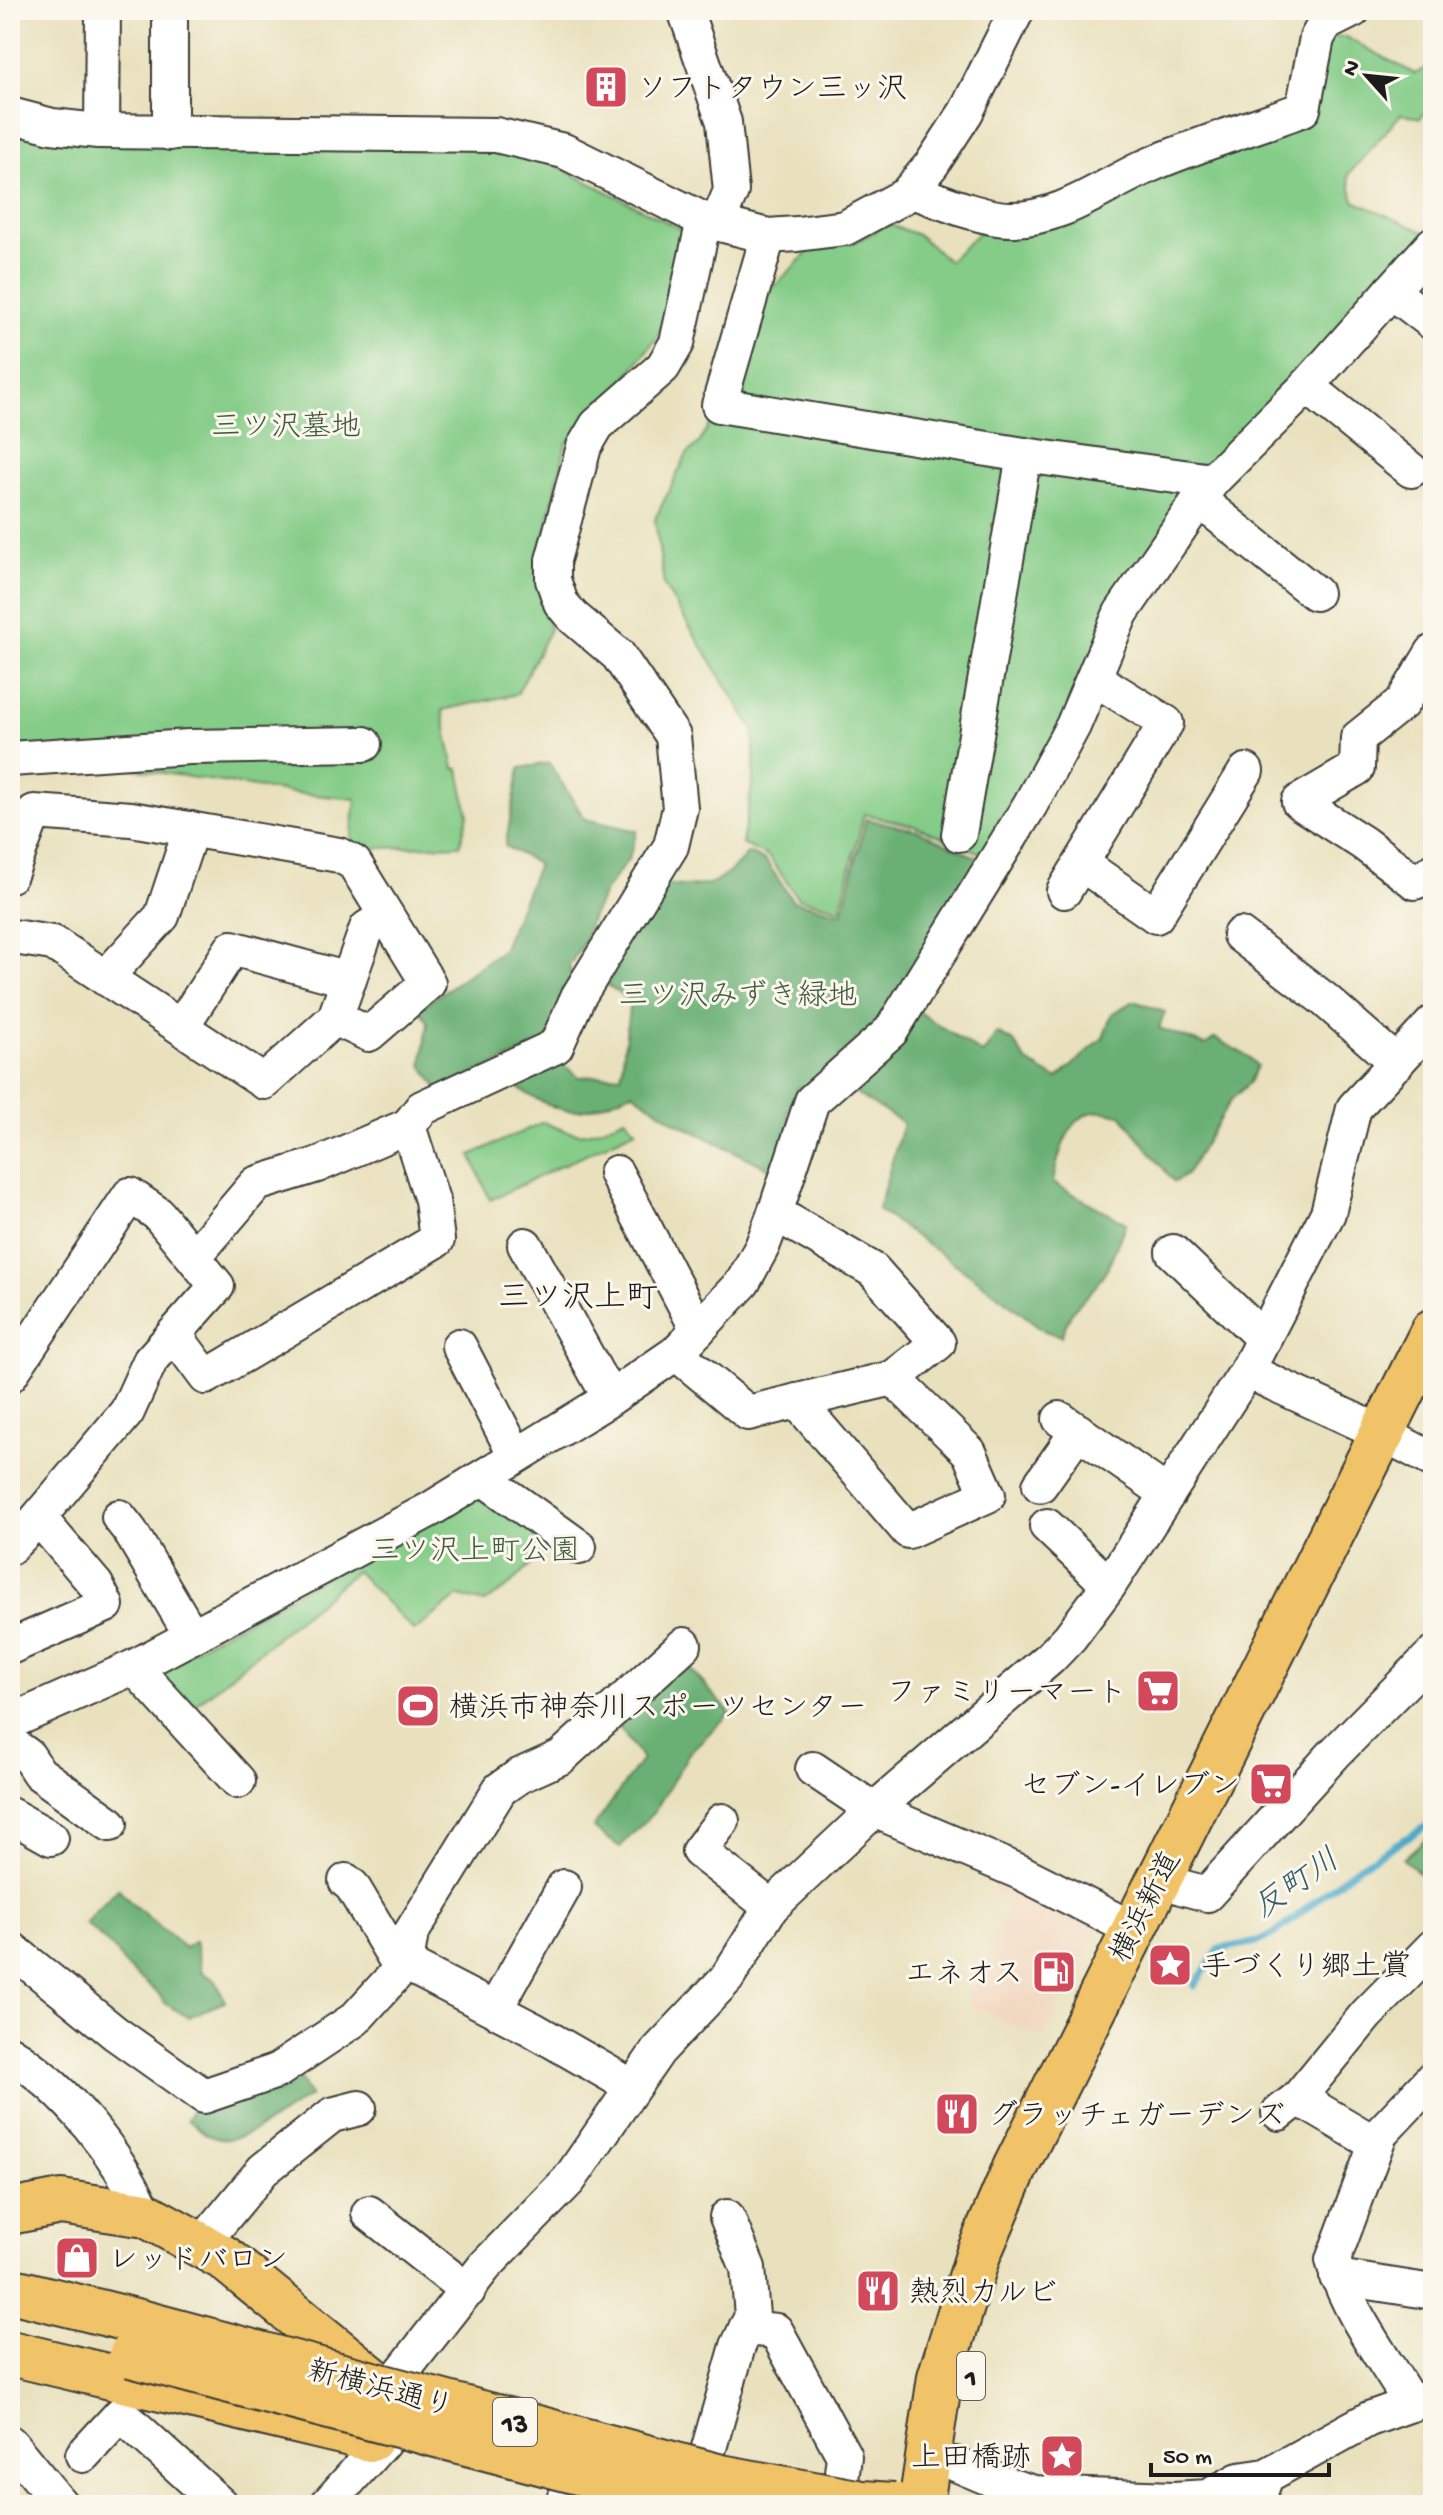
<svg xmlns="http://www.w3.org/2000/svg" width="1443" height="2515" viewBox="0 0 1443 2515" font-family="'Gochi Hand','Klee One',sans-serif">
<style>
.built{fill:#f1d5bd}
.green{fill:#84cc87;stroke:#507452;stroke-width:2}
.forest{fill:#6bb074;stroke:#446648;stroke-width:2}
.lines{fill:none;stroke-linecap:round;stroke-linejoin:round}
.stream{stroke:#4ba9ca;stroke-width:7}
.minor-casing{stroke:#3b3a34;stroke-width:38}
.major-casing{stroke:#3b3a34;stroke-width:48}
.highway-casing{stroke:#3b3a34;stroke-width:48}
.minor{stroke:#fff;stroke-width:34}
.major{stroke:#f1c369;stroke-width:44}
.highway{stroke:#f1c369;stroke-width:44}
.major-bridge-casing{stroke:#3b3a34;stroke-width:48;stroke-linecap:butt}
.major-bridge{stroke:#f1c369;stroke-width:44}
.labels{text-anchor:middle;stroke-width:6;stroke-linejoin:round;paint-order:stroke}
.shield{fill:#fbf7ec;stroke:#5f5e5a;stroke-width:2}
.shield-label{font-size:28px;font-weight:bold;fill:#1c1c1c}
.poi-label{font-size:30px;fill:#1c1c1c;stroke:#fbf7ec;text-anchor:start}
.park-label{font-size:30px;fill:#405a41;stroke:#fbf7ec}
.street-label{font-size:30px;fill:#1c1c1c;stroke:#fbf7ec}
.neighbourhood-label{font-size:32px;fill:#1c1c1c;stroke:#fbf7ec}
.water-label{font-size:32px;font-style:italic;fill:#315b6a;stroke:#fbf7ec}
</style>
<rect width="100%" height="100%" fill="#fbf7ec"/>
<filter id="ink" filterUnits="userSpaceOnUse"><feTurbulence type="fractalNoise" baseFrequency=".0125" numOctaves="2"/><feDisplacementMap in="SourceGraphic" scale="16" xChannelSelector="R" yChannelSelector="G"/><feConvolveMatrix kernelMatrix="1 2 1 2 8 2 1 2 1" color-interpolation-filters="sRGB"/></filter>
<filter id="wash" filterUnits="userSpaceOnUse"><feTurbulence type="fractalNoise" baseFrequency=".006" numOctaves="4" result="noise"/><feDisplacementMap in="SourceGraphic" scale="32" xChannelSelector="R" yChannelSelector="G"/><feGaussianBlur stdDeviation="1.8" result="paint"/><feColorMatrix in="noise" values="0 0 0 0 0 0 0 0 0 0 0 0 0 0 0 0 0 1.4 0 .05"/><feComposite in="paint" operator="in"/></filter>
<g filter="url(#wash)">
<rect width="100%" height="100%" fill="#e9e1be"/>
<path class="built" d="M999,1877L1101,1924L1043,2038L968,2004L1010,1901L992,1894Z"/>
<g class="green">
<path d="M1326,37H1346L1415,74L1433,64V104L1420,118L1401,114L1348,175L1354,201L1431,235L1206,475L990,857L916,826L864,814L840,909L798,898L769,857L742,844L754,774V730L664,586L655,519L687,454L699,443L716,414L756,305L812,248L856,242L888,224L918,235L949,261L981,230L1309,114Z"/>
<path d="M10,128L506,149L541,158L689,233L658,336L620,385L566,444L536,572L550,629L517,694L442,710L454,768L459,769L468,815L460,845L350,849L356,799L294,793L96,763L10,766Z"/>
<path d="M625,1118L636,1130L490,1200L471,1155L543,1122C583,1140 587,1135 625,1118Z"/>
<path d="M479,1492L552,1544L507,1588L484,1603L459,1596L414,1631L356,1571L187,1712L156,1670Z"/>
</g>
<g class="forest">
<path d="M549,763L585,819L637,831L629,858L605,891L591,918L584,942L569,966L574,983L546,1042L439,1090L422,1065L428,1022L419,1009L502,950L538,864L505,846L520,768Z"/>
<path d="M866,819L917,830L980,859L888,1007L854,1046L806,1091L798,1087L787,1115L792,1120L774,1171L675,1122L632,1092C581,1114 569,1120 519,1089L531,1068L557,1058L578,1077L621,1075L630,1000L601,981L665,885C709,888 718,887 748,853L766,861L793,901L842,913Z"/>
<path d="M1134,1001L1165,1012L1159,1028L1205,1045L1215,1038L1249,1057L1257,1066L1250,1082L1231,1100L1186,1175L1174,1182L1121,1115C1113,1114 1101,1110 1094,1112C1067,1118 1057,1159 1053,1183L1126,1223L1108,1267L1095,1287L1072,1311L1061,1336L1045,1331L971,1275L878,1210L903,1123L851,1091L899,1034L914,1009L983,1054L997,1033L1014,1042L1026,1061L1057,1079L1103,1038L1112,1014Z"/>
<path d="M684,1662L730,1713L689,1753L655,1811L620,1847L593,1828L642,1759L619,1727Z"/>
<path d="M1433,1832V1886L1403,1859Z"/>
<path d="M118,1888L130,1902L185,1948L195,1941L202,1973L216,1980L225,2002L188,2017L164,2003L159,1994L125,1966L118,1953L85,1923Z"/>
<path d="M296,2073L310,2096C288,2109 245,2144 219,2139C207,2137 197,2127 187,2120L197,2100Z"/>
</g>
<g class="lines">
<path class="stream" d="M1194,1986L1219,1949L1258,1942L1277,1932L1355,1869L1433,1822"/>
</g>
</g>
<g filter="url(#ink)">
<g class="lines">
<g class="minor-casing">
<g id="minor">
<path d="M170,10V133"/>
<path d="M685,10L724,122L731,191L717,224"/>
<path d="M10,115L52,126L98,131L496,135L564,151L704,220L768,236L797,234L845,228L906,195L932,164L966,112L1017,10"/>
<path d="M102,131L103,10"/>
<path d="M910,190C937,200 983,219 1010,219C1062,220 1107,183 1152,164C1201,143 1253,128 1303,109L1317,38L1325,24L1353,10"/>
<path d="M768,236L719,405L1024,455L1212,481"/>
<path d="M1391,291L1433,323"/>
<path d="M1307,386L1411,470"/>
<path d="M1199,500L1315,593"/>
<path d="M1433,652L1402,703L1358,738L1357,768L1299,802L1363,843L1415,882L1433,871"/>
<path d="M10,759L189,747L364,744"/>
<path d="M959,834L1024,455"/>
<path d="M1082,864L1156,916L1246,771"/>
<path d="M10,875L34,812L131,819L339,855L354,863L428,983L369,1034L335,1018"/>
<path d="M1064,891L1166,723L1094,678"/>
<path d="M1240,935L1325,1000L1397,1063"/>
<path d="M13,937L53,943L264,1082L335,1018L367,928L386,916"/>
<path d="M105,978L162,916L191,829"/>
<path d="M181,1027L232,948L349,980"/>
<path d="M616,1173L698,1330"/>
<path d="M204,1245L256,1184L317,1165L408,1126"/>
<path d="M525,1245L610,1398"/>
<path d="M1173,1252L1264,1339"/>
<path d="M174,1334L206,1377L437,1240L432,1200L408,1126L422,1108L556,1046L578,997L671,846L680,808L673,736L618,655L573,617L561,603L553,580V560L584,447L597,425L663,367L677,343L704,220"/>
<path d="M459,1346L516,1456"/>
<path d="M676,1353L748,1413L893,1378L938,1343L873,1270L775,1213"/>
<path d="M1247,1371L1382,1433L1433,1460"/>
<path d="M10,1375L130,1195L158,1214L217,1286L150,1361L127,1412L33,1524L10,1547"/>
<path d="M797,1401L908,1531L988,1495L969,1452L893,1378"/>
<path d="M1060,1419L1168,1494"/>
<path d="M483,1478L579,1547"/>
<path d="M1040,1485L1078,1431"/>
<path d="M119,1517L130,1531L192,1636"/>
<path d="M1047,1526L1109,1585"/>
<path d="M10,1647L106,1605L96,1585L39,1518"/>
<path d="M134,1667L238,1781"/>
<path d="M10,1722L134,1667L431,1509L606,1401L676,1353L743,1282L762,1247L775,1213L812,1101L891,1031L1030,805L1073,726L1121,613L1212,481L1307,386L1433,244"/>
<path d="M10,1743L28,1756L39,1773L110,1824"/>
<path d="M813,1769L874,1810L1020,1872L1133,1929"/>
<path d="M10,1815L51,1838"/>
<path d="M722,1821L699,1851L771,1907"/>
<path d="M346,1881L352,1886L395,1958L532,2029L631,2086"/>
<path d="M1181,1887L1207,1894L1335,1753L1433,1654"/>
<path d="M10,1948L115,2033L204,2096L277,2071L355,2019L406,1963L411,1933L500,1789L519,1776L561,1757L684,1645"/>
<path d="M495,2009L564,1887"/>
<path d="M10,2053C68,2091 117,2152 146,2215"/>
<path d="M1298,2098L1376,2144"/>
<path d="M1279,2113L1298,2098L1366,2015L1433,1947"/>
<path d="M369,2213L468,2291"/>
<path d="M201,2245L263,2170L332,2115L359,2108"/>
<path d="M1337,2277L1433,2292"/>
<path d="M746,2328L776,2331L844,2456L838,2505"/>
<path d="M1411,2404C1384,2358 1347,2311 1333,2260L1380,2134L1433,2078"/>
<path d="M10,2443L61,2505"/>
<path d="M83,2455L121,2414L221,2505"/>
<path d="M956,2464L1001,2483L1034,2493L1088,2496L1174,2499L1208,2497L1239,2480L1266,2476"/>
<path d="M699,2483L738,2346L752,2316L748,2268L727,2217"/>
<path d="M570,2490L601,2505"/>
<path d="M327,2505L383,2442L387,2391L485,2266L569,2180L658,2051L727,1978L771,1907L874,1810L1050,1658L1070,1637L1109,1585L1247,1371L1328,1213L1354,1108L1433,1023"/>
<path d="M561,2505L593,2455"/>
<path d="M1256,2505L1266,2476L1369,2419L1433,2396"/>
</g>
</g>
<g class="major-casing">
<g id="major">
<path d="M10,2212L61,2202L146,2215L224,2258L387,2391"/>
<path d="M10,2290L140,2322"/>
<path d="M10,2353L371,2439"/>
</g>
</g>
<g class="highway-casing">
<path id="highway" d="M921,2505L940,2377L978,2255L1015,2168L1433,1331"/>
</g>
<use href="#minor" class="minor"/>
<use href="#major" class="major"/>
<use href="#highway" class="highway"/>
<g class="major-bridge-casing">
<g id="major-bridge">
<path d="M140,2322L721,2477L862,2503L894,2505"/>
<path d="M131,2355L704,2505"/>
</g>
</g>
<use href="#major-bridge" class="major-bridge"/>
</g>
</g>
<defs>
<g id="building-square" transform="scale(2.3)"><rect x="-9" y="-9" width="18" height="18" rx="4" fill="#d1495b" stroke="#fbf7ec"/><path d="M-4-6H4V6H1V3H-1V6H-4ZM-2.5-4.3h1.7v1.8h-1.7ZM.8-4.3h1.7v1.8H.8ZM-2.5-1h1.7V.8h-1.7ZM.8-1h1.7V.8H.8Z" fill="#fff"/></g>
<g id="supermarket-square" transform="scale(2.3)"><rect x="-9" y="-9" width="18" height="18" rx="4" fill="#d1495b" stroke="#fbf7ec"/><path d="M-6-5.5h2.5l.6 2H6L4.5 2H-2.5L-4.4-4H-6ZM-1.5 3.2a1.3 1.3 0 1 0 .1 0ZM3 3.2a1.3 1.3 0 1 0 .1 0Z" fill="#fff"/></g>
<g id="stadium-square" transform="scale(2.3)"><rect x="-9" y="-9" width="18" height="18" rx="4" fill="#d1495b" stroke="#fbf7ec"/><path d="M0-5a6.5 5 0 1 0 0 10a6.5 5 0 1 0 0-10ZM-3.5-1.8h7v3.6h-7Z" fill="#fff"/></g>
<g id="sight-square" transform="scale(2.3)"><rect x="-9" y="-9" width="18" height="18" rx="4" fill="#d1495b" stroke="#fbf7ec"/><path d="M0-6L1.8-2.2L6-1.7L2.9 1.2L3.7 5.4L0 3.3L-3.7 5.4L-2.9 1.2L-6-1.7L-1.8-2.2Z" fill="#fff"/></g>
<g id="fuel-square" transform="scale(2.3)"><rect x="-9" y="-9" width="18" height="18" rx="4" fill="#d1495b" stroke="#fbf7ec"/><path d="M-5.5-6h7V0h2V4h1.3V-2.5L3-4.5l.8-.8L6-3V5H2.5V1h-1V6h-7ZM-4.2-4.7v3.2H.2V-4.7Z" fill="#fff"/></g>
<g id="restaurant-square" transform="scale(2.3)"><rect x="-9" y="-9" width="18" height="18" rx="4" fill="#d1495b" stroke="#fbf7ec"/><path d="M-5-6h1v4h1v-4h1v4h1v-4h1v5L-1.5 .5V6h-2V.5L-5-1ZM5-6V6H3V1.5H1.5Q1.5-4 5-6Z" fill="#fff"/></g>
<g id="shop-square" transform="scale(2.3)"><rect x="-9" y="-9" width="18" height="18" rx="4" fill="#d1495b" stroke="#fbf7ec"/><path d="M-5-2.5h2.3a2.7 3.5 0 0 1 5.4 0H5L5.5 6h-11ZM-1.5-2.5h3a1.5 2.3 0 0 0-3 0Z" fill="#fff"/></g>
</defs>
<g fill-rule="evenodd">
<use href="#building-square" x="606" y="87"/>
<use href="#supermarket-square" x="1158" y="1691"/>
<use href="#stadium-square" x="418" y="1706"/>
<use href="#supermarket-square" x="1271" y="1784"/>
<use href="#sight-square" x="1170" y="1965"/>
<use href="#fuel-square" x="1054" y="1972"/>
<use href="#restaurant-square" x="957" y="2114"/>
<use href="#shop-square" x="77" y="2258"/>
<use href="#restaurant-square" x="878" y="2291"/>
<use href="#sight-square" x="1062" y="2456"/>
</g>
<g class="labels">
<g class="shield">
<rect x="957" y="2352" width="28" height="48" rx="6"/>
<rect x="493" y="2398" width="44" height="48" rx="6"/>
</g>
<g class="shield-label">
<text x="971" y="2386">1</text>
<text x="515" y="2432">13</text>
</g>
<g class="poi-label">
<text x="637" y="97">ソフトタウン三ッ沢</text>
<text x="1127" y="1701" text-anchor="end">ファミリーマート</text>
<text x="449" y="1716">横浜市神奈川スポーツセンター</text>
<text x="1240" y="1794" text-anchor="end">セブン-イレブン</text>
<text x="1201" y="1975">手づくり郷土賞</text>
<text x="1023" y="1982" text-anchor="end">エネオス</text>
<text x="988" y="2124">グラッチェガーデンズ</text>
<text x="108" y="2268">レッドバロン</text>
<text x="909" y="2301">熱烈カルビ</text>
<text x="1031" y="2466" text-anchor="end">上田橋跡</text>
</g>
<g class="park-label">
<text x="286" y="435">三ツ沢墓地</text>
<text x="738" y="1004">三ツ沢みずき緑地</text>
<text x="475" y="1559">三ツ沢上町公園</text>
</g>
<g class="street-label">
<text transform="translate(1144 1906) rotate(-63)" y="10">横浜新道</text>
<text transform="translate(381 2387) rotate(15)" y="10">新横浜通り</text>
</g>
<g class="neighbourhood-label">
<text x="578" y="1306">三ツ沢上町</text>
</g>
<g class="water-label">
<text transform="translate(1295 1882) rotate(-35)" y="11">反町川</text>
</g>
</g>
<rect width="1443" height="2515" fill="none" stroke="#fbf7ec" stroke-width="40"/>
<g transform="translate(1367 76) rotate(297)" stroke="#fbf7ec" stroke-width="6" paint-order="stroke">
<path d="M0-6L14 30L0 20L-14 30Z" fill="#1c1c1c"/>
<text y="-12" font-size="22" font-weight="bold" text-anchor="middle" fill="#1c1c1c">N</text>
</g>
<path d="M1151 2463v12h178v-12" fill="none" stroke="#1c1c1c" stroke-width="4"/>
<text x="1163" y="2463" font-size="24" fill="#1c1c1c" stroke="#fbf7ec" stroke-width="6" paint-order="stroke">50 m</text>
</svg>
